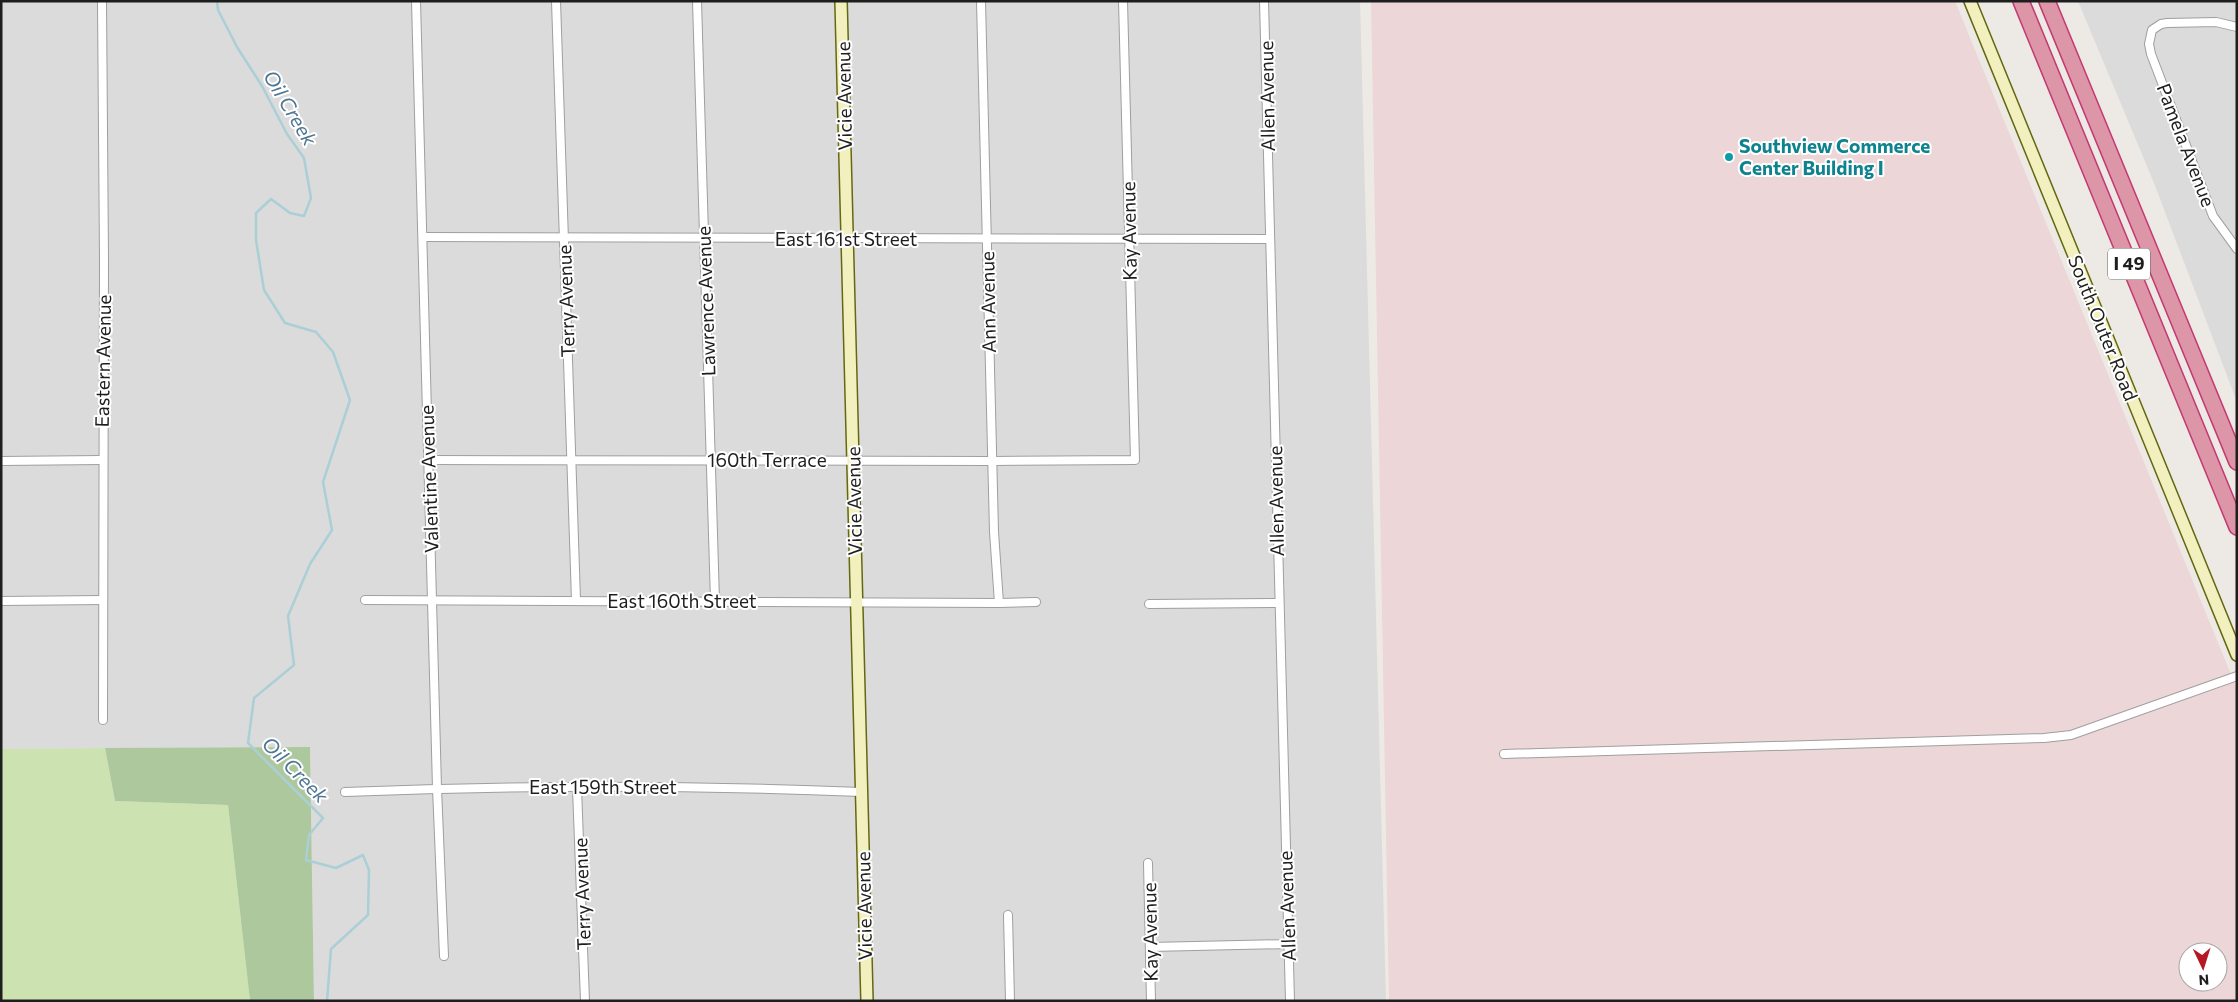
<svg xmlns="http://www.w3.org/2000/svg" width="2238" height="1002" viewBox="0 0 2238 1002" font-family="Commissioner,sans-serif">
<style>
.residential{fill:#dcdbdb}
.commercial{fill:#ecd6d7;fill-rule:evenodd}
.grass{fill:#cce2b1}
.forest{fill:#aec89e}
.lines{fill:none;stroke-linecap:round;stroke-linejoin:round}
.stream{stroke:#aacfd6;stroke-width:2.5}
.street-casing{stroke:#9f9f9f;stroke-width:10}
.secondary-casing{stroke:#656712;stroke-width:14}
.highway-casing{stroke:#c43974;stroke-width:18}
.street{stroke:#fff;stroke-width:8}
.secondary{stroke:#f2f0bf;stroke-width:11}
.highway{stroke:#dc96a8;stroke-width:15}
.culture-dot{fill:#0f9aa8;stroke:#fff;stroke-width:2}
.labels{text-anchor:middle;stroke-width:4;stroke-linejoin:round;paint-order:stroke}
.shield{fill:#fff;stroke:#626262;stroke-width:1}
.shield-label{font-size:18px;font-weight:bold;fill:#1e1e1e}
.street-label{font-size:19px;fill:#1e1e1e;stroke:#fff}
.culture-label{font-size:19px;font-weight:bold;fill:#0d838f;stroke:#fff;text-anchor:start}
.water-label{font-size:20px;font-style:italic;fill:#4f7693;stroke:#fff}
</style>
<rect width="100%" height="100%" fill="#edeae5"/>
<g class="residential">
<path d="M1,1H1360L1386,1001H314L310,747L1,749Z"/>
<path d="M2078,1H2237V402L2154,183Z"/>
</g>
<path class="commercial" d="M1371,1H1955L2237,689V1001H1389ZM2188,952H2218V982H2188Z"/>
<path class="grass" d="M105,748L115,801L228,805L250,1001H1V749Z"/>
<path class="forest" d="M310,747L314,1001H250L228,805L115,801L105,748Z"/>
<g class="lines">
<path class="stream" d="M217,1L218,10L237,47L262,86L287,134L304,158L311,198L304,216L290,213L271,199L256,213V240L264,290L285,323L316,332L333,352L350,400L323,482L332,530L310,564L288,616L294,665L254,698L248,743L323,818L309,835L306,860L336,868L363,855L369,870L368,915L331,949L327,1001"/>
<g class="street-casing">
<g id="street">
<path d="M102,1L104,259L103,720"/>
<path d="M416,1L437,788L444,956"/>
<path d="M556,1L576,600"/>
<path d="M697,1L715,601"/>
<path d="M981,1L994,532L999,603"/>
<path d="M1264,1L1290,1001"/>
<path d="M2237,27L2216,22L2167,23L2161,24L2152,30L2149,44L2151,54L2213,216L2237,249"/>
<path d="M423,237L1270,239"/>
<path d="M429,460L992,461L1135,460L1123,1"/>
<path d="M1,461L102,460"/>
<path d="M365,600L999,603L1036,602"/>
<path d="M1,601L103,600"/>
<path d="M1149,604L1279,603"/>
<path d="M1504,754L2044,738L2071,735L2237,676"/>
<path d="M577,788L585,1001"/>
<path d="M345,792C517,785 689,785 861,792"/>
<path d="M1148,863L1151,1001"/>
<path d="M1008,915L1010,1001"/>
<path d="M1150,947L1288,944"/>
</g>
</g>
<g class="secondary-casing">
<g id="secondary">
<path d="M841,1L867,1001"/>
<path d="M1970,1L2237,655"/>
</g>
</g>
<g class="highway-casing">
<g id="highway">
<path d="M2021,1L2237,527"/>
<path d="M2047,1L2237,462"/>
</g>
</g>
<use href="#street" class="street"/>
<use href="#secondary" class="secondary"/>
<use href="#highway" class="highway"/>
</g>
<circle class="culture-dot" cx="1729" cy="157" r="5"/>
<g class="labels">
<rect class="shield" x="2108" y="248.5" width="42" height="31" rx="4"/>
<g class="shield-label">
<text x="2129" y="270">I 49</text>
</g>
<g class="street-label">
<text transform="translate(844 96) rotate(-91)" y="7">Vicie Avenue</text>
<text transform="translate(1267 96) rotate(-91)" y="7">Allen Avenue</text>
<text transform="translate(2186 145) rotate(69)" y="7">Pamela Avenue</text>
<text transform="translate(1129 231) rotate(-91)" y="7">Kay Avenue</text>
<text x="846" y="246">East 161st Street</text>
<text transform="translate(566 301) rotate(-92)" y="7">Terry Avenue</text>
<text transform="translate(706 301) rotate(-92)" y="7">Lawrence Avenue</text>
<text transform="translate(988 302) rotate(-91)" y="7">Ann Avenue</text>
<text transform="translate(2103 328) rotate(68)" y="7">South Outer Road</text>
<text transform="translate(103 361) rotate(-89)" y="7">Eastern Avenue</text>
<text x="767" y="467">160th Terrace</text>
<text transform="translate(429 479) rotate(-92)" y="7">Valentine Avenue</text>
<text transform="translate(854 501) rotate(-91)" y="7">Vicie Avenue</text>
<text transform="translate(1276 501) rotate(-91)" y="7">Allen Avenue</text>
<text x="682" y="608">East 160th Street</text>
<text x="603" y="794">East 159th Street</text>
<text transform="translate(582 894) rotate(-92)" y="7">Terry Avenue</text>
<text transform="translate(864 906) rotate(-91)" y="7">Vicie Avenue</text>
<text transform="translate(1287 906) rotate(-92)" y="7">Allen Avenue</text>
<text transform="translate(1150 932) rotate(-91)" y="7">Kay Avenue</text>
</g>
<g class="culture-label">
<text x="1739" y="153">Southview Commerce<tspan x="1739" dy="22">Center Building I</tspan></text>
</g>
<g class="water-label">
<text transform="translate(290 108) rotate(59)" y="7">Oil Creek</text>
<text transform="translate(295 770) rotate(45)" y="7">Oil Creek</text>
</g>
</g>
<rect width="2238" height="1002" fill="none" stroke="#1e1e1e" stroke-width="5"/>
<g transform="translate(2203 967) rotate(176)"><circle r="24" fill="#ffffff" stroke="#a5a5a5"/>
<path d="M0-4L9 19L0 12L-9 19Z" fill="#b31824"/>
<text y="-8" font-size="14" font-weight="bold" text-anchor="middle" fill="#1e1e1e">N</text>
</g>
</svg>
